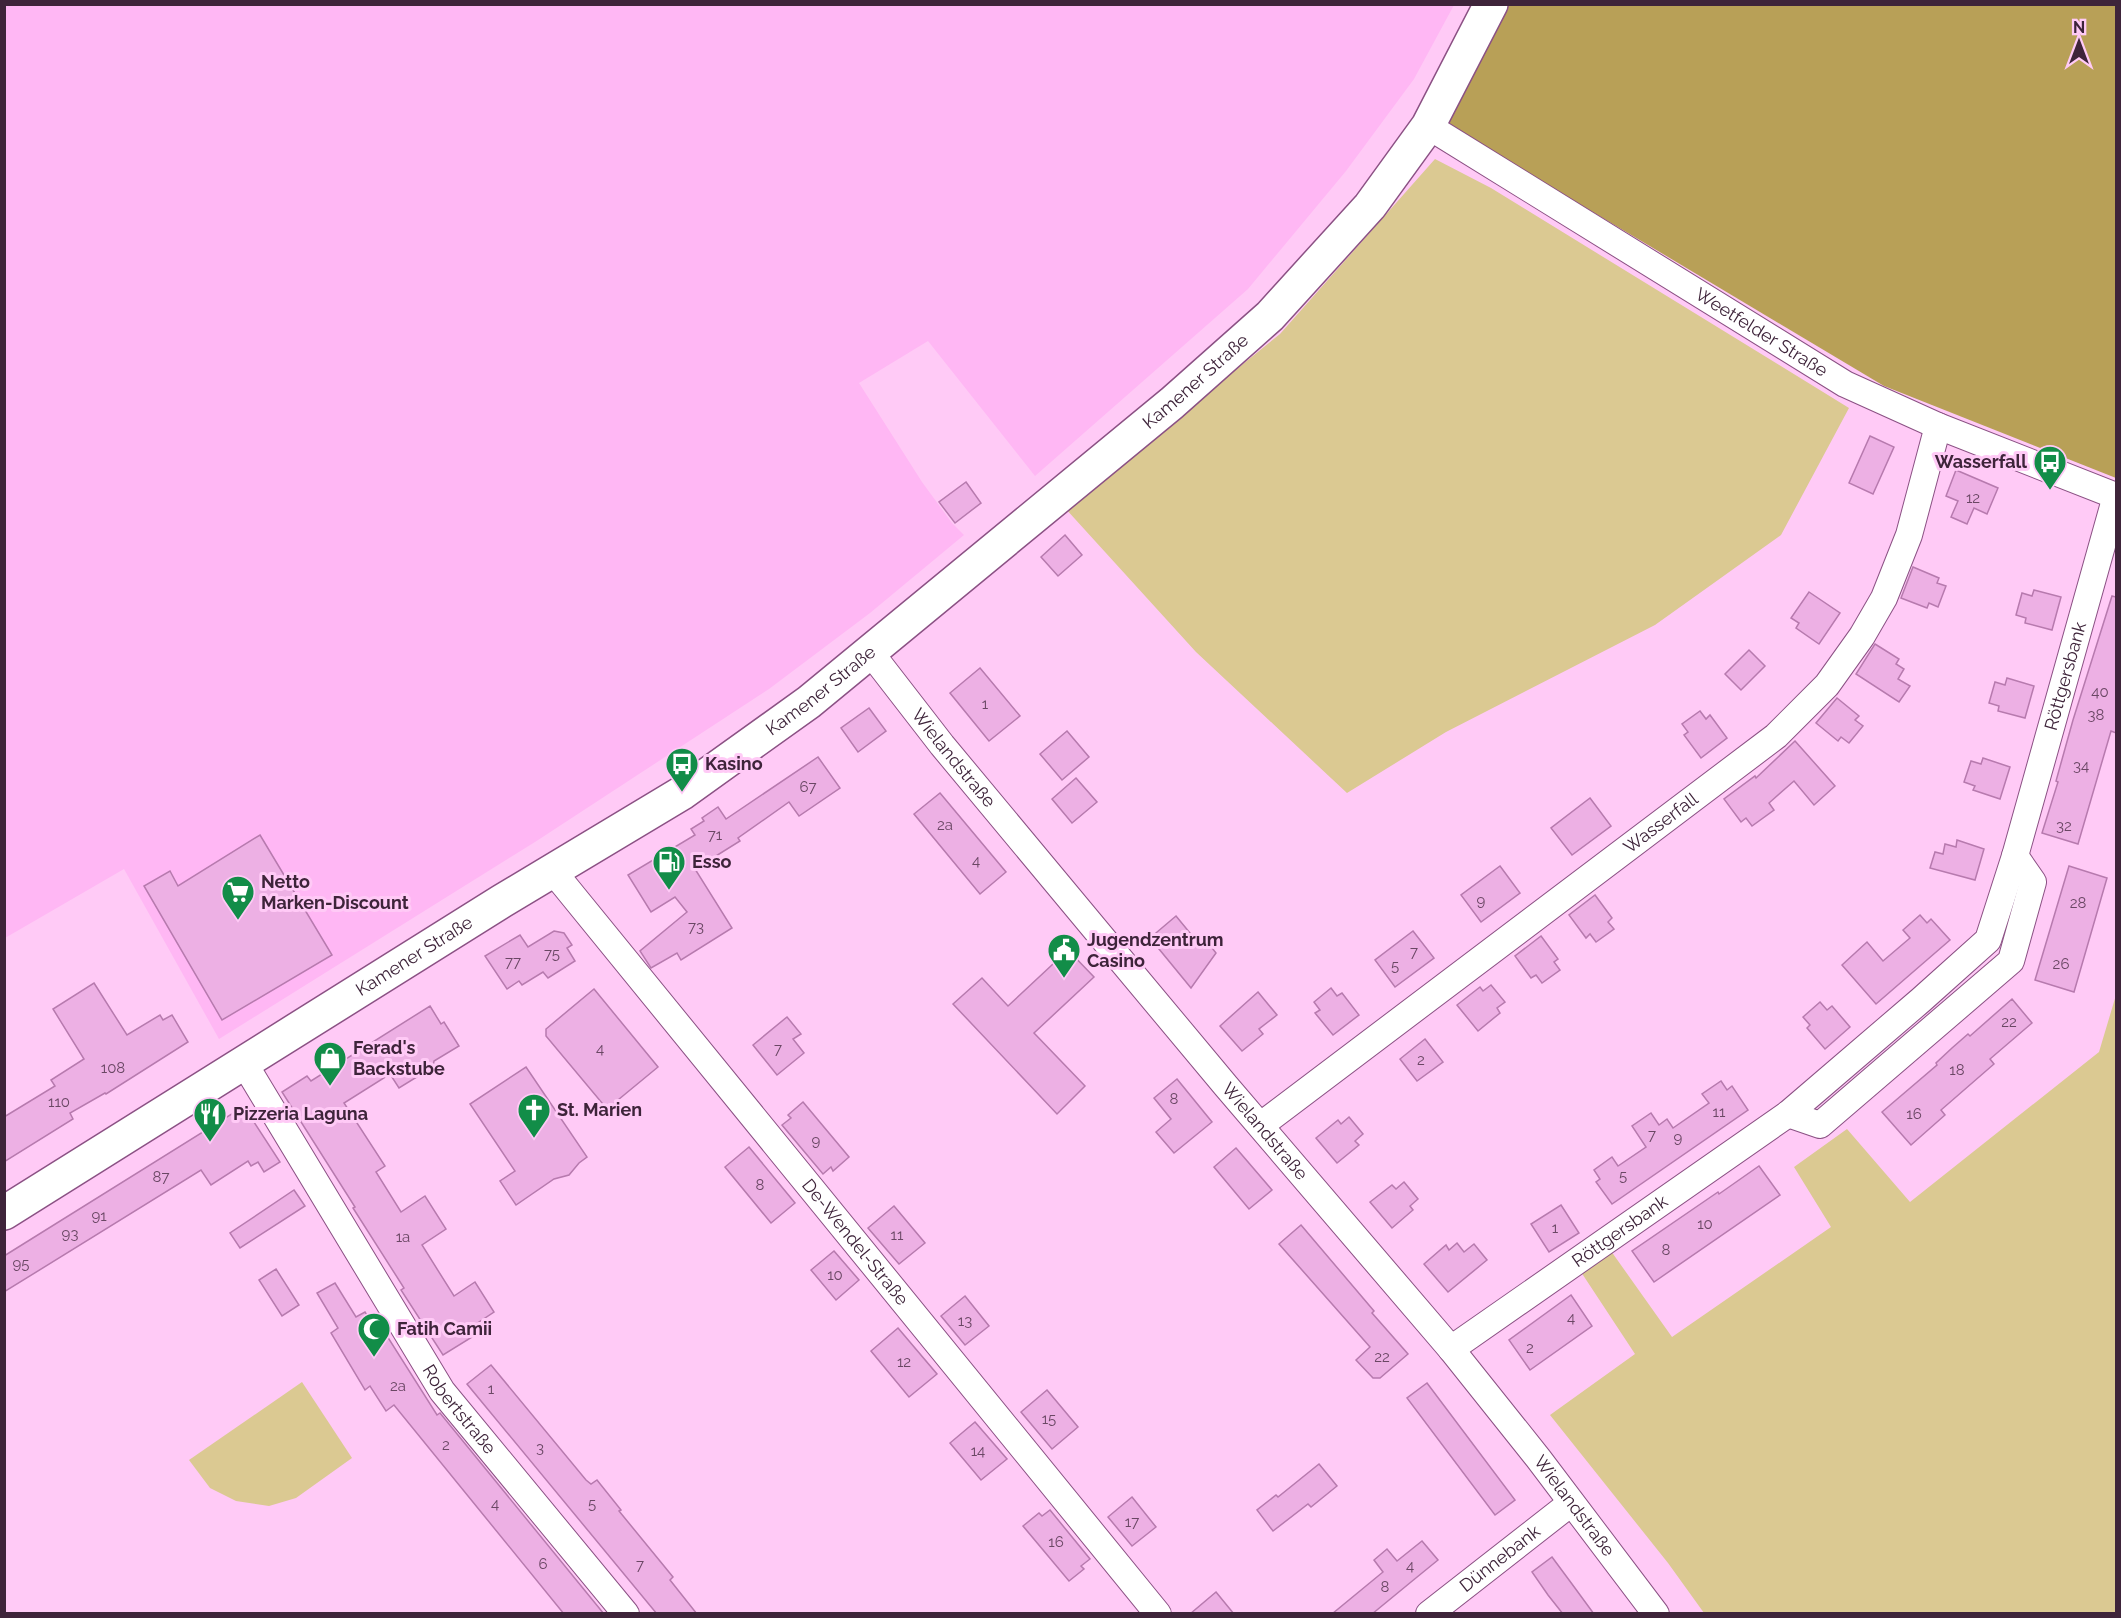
<svg xmlns="http://www.w3.org/2000/svg" width="2121" height="1618" viewBox="0 0 2121 1618" font-family="Raleway,sans-serif">
<style>
.built{fill:#ffb7f4}
.green{fill:#dbc992}
.forest{fill:#b8a057}
.building{fill:#edb0e4;stroke:#b77aae;stroke-width:1.5}
.lines{fill:none;stroke-linecap:round;stroke-linejoin:round}
.minor-casing{stroke:#8b5184;stroke-width:28}
.major-casing{stroke:#8b5184;stroke-width:36}
.minor{stroke:#fff;stroke-width:26}
.major{stroke:#fff;stroke-width:33}
.labels{text-anchor:middle;stroke-width:6;stroke-linejoin:round;paint-order:stroke}
.number-label{font-size:15px;fill:#6a4764}
.street-label{font-size:18px;fill:#3e243a;stroke:#ffcaf6}
.poi-label{font-size:18px;font-weight:bold;fill:#3e243a;stroke:#ffcaf6;text-anchor:start}
</style>
<rect width="100%" height="100%" fill="#ffcaf6"/>
<path class="built" d="M5,5H1454L1414,79L1346,171L1248,289L1035,476L928,341L859,383L922,482L952,523L964,535L870,613L769,689L535,842L219,1039L124,869L5,938Z"/>
<g class="green">
<path d="M1435,159L1491,188L1849,408L1781,535L1655,625L1446,732L1347,793L1196,652L1065,508L1280,334Z"/>
<path d="M2116,995V1613H1704L1668,1563L1550,1415L1635,1354L1581,1272L1611,1251L1672,1337L1831,1227L1794,1167L1847,1129L1910,1202L2099,1052Z"/>
<path d="M302,1382L352,1458L296,1498L269,1506L236,1501L210,1488L189,1460Z"/>
</g>
<path class="forest" d="M1506,5H2116V478L1884,386L1437,119Z"/>
<g class="building">
<path d="M1870,436L1894,447L1873,494L1849,483Z"/>
<path d="M1956,470L1998,488L1987,514L1974,508L1967,524L1951,517L1958,501L1946,496Z"/>
<path d="M966,482L981,503L955,523L939,502Z"/>
<path d="M1065,535L1082,555L1058,576L1041,557Z"/>
<path d="M1913,567L1939,578L1937,583L1946,586L1938,607L1929,603L1927,608L1901,598Z"/>
<path d="M2034,590L2061,597L2052,630L2025,623L2026,618L2016,615L2022,593L2032,596Z"/>
<path d="M1809,592L1840,613L1819,644L1796,628L1799,623L1791,618Z"/>
<path d="M2112,596L2116,597V733L2111,731L2078,844L2042,833L2058,782L2056,781L2073,720Z"/>
<path d="M1875,644L1899,659L1896,664L1904,669L1898,679L1910,686L1899,702L1856,674Z"/>
<path d="M1749,650L1765,666L1741,690L1725,674Z"/>
<path d="M980,668L1020,716L989,741L950,693Z"/>
<path d="M2007,678L2034,686L2025,718L1998,711L1999,706L1989,703L1995,682L2005,685Z"/>
<path d="M1837,698L1859,716L1855,720L1863,726L1849,743L1841,737L1838,741L1816,723Z"/>
<path d="M869,708L886,731L858,752L841,728Z"/>
<path d="M1700,711L1706,719L1710,715L1727,738L1701,758L1684,735L1688,732L1682,724Z"/>
<path d="M1067,731L1089,757L1062,780L1040,754Z"/>
<path d="M1795,741L1835,786L1814,805L1794,781L1769,803L1774,810L1752,826L1746,818L1741,822L1724,799L1755,776L1756,778Z"/>
<path d="M818,757L840,788L799,816L789,802L738,838L740,841L695,869L732,928L681,960L677,953L651,968L640,951L687,912L675,897L651,912L628,875L695,835L691,829L704,821L702,818L718,807L726,819Z"/>
<path d="M1983,758L2010,767L2000,799L1973,790L1975,786L1964,782L1971,761L1981,764Z"/>
<path d="M1076,778L1097,802L1072,823L1052,799Z"/>
<path d="M940,793L1006,872L980,894L914,814Z"/>
<path d="M1590,798L1611,826L1572,855L1551,828Z"/>
<path d="M260,835L332,955L222,1020L144,886L170,871L178,886Z"/>
<path d="M1957,840L1984,849L1975,880L1930,868L1935,852L1943,854L1945,844L1956,847Z"/>
<path d="M1500,866L1520,893L1481,922L1461,895Z"/>
<path d="M2069,866L2107,878L2074,992L2035,980Z"/>
<path d="M1595,895L1612,918L1608,922L1614,929L1596,942L1590,934L1586,938L1569,915Z"/>
<path d="M1920,915L1927,923L1931,919L1950,940L1876,1004L1842,965L1867,942L1883,961L1910,938L1903,930Z"/>
<path d="M1176,916L1199,944L1205,939L1216,953L1191,988L1150,938Z"/>
<path d="M554,931L564,933L572,945L567,948L575,961L548,978L543,972L522,985L519,981L507,989L485,956L520,935L528,947Z"/>
<path d="M1413,931L1434,958L1395,987L1375,960Z"/>
<path d="M1541,936L1558,959L1554,962L1560,970L1542,983L1536,975L1531,978L1515,956Z"/>
<path d="M1068,950L1094,977L1034,1033L1085,1086L1057,1114L953,1004L982,978L1008,1006Z"/>
<path d="M94,983L127,1035L160,1015L163,1020L172,1015L188,1042L106,1094L105,1093L70,1113L73,1119L4,1162V1117L55,1086L51,1080L84,1059L53,1009Z"/>
<path d="M1491,985L1505,1002L1497,1008L1500,1013L1478,1031L1457,1005L1480,987L1483,991Z"/>
<path d="M1331,988L1337,996L1342,993L1359,1015L1333,1035L1315,1013L1320,1010L1314,1002Z"/>
<path d="M594,989L658,1067L607,1109L546,1036V1029Z"/>
<path d="M1258,992L1277,1015L1259,1029L1263,1034L1242,1051L1220,1026Z"/>
<path d="M2012,999L2032,1023L1990,1059L1994,1064L1941,1110L1945,1115L1911,1145L1882,1112L1937,1065L1936,1063L1952,1048L1968,1034L1970,1036Z"/>
<path d="M1820,1002L1827,1010L1832,1006L1850,1027L1825,1049L1807,1028L1810,1025L1803,1017Z"/>
<path d="M430,1006L441,1024L444,1022L459,1046L434,1061L433,1067L399,1088L390,1074L344,1103L385,1166L376,1172L401,1212L425,1196L446,1229L422,1245L454,1296L475,1282L494,1312L473,1326L477,1334L443,1355L401,1290L404,1288L353,1208L355,1207L282,1092L307,1076L311,1081Z"/>
<path d="M787,1017L801,1034L793,1039L804,1053L777,1075L753,1045Z"/>
<path d="M1425,1039L1443,1062L1417,1081L1400,1059Z"/>
<path d="M526,1067L587,1157L579,1163L569,1175L554,1179L516,1205L500,1181L515,1171L470,1104Z"/>
<path d="M1177,1079L1212,1122L1174,1153L1156,1132L1171,1119L1154,1098Z"/>
<path d="M1721,1081L1727,1090L1732,1086L1748,1110L1612,1204L1596,1182L1600,1179L1594,1170L1612,1157L1618,1166L1646,1147L1632,1126L1651,1113L1659,1125L1667,1119L1673,1128L1709,1103L1702,1094Z"/>
<path d="M803,1102L849,1157L833,1171L831,1167L823,1174L782,1125L791,1118L788,1115Z"/>
<path d="M238,1110L248,1113L280,1162L264,1172L258,1162L251,1166L248,1161L211,1185L201,1170L4,1292V1256Z"/>
<path d="M1349,1117L1363,1134L1355,1141L1359,1145L1337,1163L1316,1138L1338,1120L1341,1124Z"/>
<path d="M749,1147L795,1203L771,1223L725,1167Z"/>
<path d="M1236,1148L1272,1190L1249,1209L1214,1167Z"/>
<path d="M1759,1166L1780,1195L1654,1282L1632,1251L1718,1192L1719,1194Z"/>
<path d="M1404,1182L1418,1199L1410,1206L1413,1210L1392,1228L1370,1202L1392,1185L1396,1189Z"/>
<path d="M294,1190L305,1206L240,1248L230,1233Z"/>
<path d="M1561,1205L1579,1233L1549,1252L1531,1224Z"/>
<path d="M894,1206L925,1243L899,1264L868,1228Z"/>
<path d="M1301,1225L1374,1311L1372,1313L1408,1354L1380,1378H1373L1356,1360L1370,1347L1279,1244Z"/>
<path d="M1457,1243L1464,1252L1474,1244L1487,1260L1448,1292L1424,1264L1446,1245L1449,1250Z"/>
<path d="M834,1251L859,1280L836,1300L811,1270Z"/>
<path d="M276,1269L299,1305L282,1316L259,1280Z"/>
<path d="M335,1283L356,1317L365,1312L377,1331L382,1328L437,1415L440,1413L604,1614H564L394,1405L386,1411L370,1386L365,1390L331,1333L338,1328L317,1293Z"/>
<path d="M1571,1295L1592,1326L1530,1370L1509,1340Z"/>
<path d="M965,1296L989,1326L965,1345L941,1316Z"/>
<path d="M898,1328L937,1374L909,1397L871,1351Z"/>
<path d="M491,1365L586,1480L591,1484L597,1480L621,1510L619,1511L673,1577L670,1580L697,1614H657L467,1384Z"/>
<path d="M1427,1383L1515,1500L1495,1515L1407,1398Z"/>
<path d="M1047,1390L1078,1427L1052,1449L1021,1412Z"/>
<path d="M975,1422L1007,1459L981,1480L950,1443Z"/>
<path d="M1319,1464L1337,1486L1311,1507L1308,1504L1273,1531L1257,1510L1276,1495L1278,1497Z"/>
<path d="M1132,1497L1156,1527L1132,1546L1108,1517Z"/>
<path d="M1050,1510L1090,1559L1081,1566L1084,1569L1069,1581L1023,1526L1039,1513L1042,1516Z"/>
<path d="M1422,1541L1438,1560L1411,1582L1372,1614H1332L1383,1572L1374,1560L1387,1549L1397,1561Z"/>
<path d="M1552,1557L1572,1584L1594,1614H1563L1548,1595L1532,1572Z"/>
<path d="M1216,1592L1234,1614H1190Z"/>
</g>
<g class="lines">
<g class="minor-casing">
<g id="minor">
<path id="s1" d="M1428,126L1845,384L1938,426L2116,496"/>
<path id="s2" d="M870,652L942,745L1105,941L1226,1086L1451,1349L1538,1458L1656,1614"/>
<path id="s3" d="M552,870L1158,1614"/>
<path id="s4" d="M244,1063L442,1391L626,1614"/>
<path d="M1788,1114L1820,1125L2011,961L2033,882L2015,856"/>
<path id="s5" d="M1261,1125L1776,736L1827,685L1862,636L1884,598L1909,535L1938,426"/>
<path id="s6" d="M1451,1349L1788,1114L1921,1000L1988,940L2015,856L2116,496"/>
<path id="s7" d="M1429,1614L1571,1503"/>
</g>
</g>
<g class="major-casing">
<g id="major">
<path id="s8" d="M4,1213L502,901L682,793L809,702L1172,403L1270,316L1370,206L1428,126L1491,4"/>
</g>
</g>
<use href="#minor" class="minor"/>
<use href="#major" class="major"/>
</g>
<defs>
<g id="bus-pin" transform="scale(1.725)"><path d="M0 17L-7.5 6A9.5 9.5 0 1 1 7.5 6Z" fill="#128d48" stroke="#ffcaf6"/><path d="M-5-6H5V4H4V6H2V4H-2V6H-4V4H-5ZM-3.5-4V0h7V-4ZM-3.5 1.2v1.5H-2V1.2ZM2 1.2v1.5H3.5V1.2Z" fill="#fff"/></g>
<g id="fuel-pin" transform="scale(1.725)"><path d="M0 17L-7.5 6A9.5 9.5 0 1 1 7.5 6Z" fill="#128d48" stroke="#ffcaf6"/><path d="M-5.5-6h7V0h2V4h1.3V-2.5L3-4.5l.8-.8L6-3V5H2.5V1h-1V6h-7ZM-4.2-4.7v3.2H.2V-4.7Z" fill="#fff"/></g>
<g id="supermarket-pin" transform="scale(1.725)"><path d="M0 17L-7.5 6A9.5 9.5 0 1 1 7.5 6Z" fill="#128d48" stroke="#ffcaf6"/><path d="M-6-5.5h2.5l.6 2H6L4.5 2H-2.5L-4.4-4H-6ZM-1.5 3.2a1.3 1.3 0 1 0 .1 0ZM3 3.2a1.3 1.3 0 1 0 .1 0Z" fill="#fff"/></g>
<g id="civic-pin" transform="scale(1.725)"><path d="M0 17L-7.5 6A9.5 9.5 0 1 1 7.5 6Z" fill="#128d48" stroke="#ffcaf6"/><path d="M-.6-6.5H3V-4.5H.6V-3L4-1V1h2V6H-6V1h2V-1L-.6-3ZM-1.2 2.5V6h2.4V2.5Z" fill="#fff"/></g>
<g id="shop-pin" transform="scale(1.725)"><path d="M0 17L-7.5 6A9.5 9.5 0 1 1 7.5 6Z" fill="#128d48" stroke="#ffcaf6"/><path d="M-5-2.5h2.3a2.7 3.5 0 0 1 5.4 0H5L5.5 6h-11ZM-1.5-2.5h3a1.5 2.3 0 0 0-3 0Z" fill="#fff"/></g>
<g id="church-pin" transform="scale(1.725)"><path d="M0 17L-7.5 6A9.5 9.5 0 1 1 7.5 6Z" fill="#128d48" stroke="#ffcaf6"/><path d="M-1.2-6h2.4v3.5h3.3v2.4h-3.3V6h-2.4V-.1h-3.3v-2.4h3.3Z" fill="#fff"/></g>
<g id="restaurant-pin" transform="scale(1.725)"><path d="M0 17L-7.5 6A9.5 9.5 0 1 1 7.5 6Z" fill="#128d48" stroke="#ffcaf6"/><path d="M-5-6h1v4h1v-4h1v4h1v-4h1v5L-1.5 .5V6h-2V.5L-5-1ZM5-6V6H3V1.5H1.5Q1.5-4 5-6Z" fill="#fff"/></g>
<g id="mosque-pin" transform="scale(1.725)"><path d="M0 17L-7.5 6A9.5 9.5 0 1 1 7.5 6Z" fill="#128d48" stroke="#ffcaf6"/><path d="M3.5-4.9A6 6 0 1 0 3.5 4.9A5 5 0 1 1 3.5-4.9Z" fill="#fff"/></g>
</defs>
<g fill-rule="evenodd">
<use href="#bus-pin" x="2050" y="462"/>
<use href="#bus-pin" x="682" y="764"/>
<use href="#fuel-pin" x="669" y="862"/>
<use href="#supermarket-pin" x="238" y="892"/>
<use href="#civic-pin" x="1064" y="950"/>
<use href="#shop-pin" x="330" y="1058"/>
<use href="#church-pin" x="534" y="1110"/>
<use href="#restaurant-pin" x="210" y="1114"/>
<use href="#mosque-pin" x="374" y="1329"/>
</g>
<g class="labels">
<g class="number-label">
<text x="1973" y="503">12</text>
<text x="2100" y="697">40</text>
<text x="985" y="709">1</text>
<text x="2096" y="720">38</text>
<text x="2081" y="771">34</text>
<text x="808" y="792">67</text>
<text x="945" y="830">2a</text>
<text x="2064" y="831">32</text>
<text x="715" y="840">71</text>
<text x="976" y="866">4</text>
<text x="1481" y="906">9</text>
<text x="2078" y="908">28</text>
<text x="696" y="932">73</text>
<text x="1414" y="957">7</text>
<text x="552" y="959">75</text>
<text x="513" y="967">77</text>
<text x="2061" y="969">26</text>
<text x="1395" y="971">5</text>
<text x="2009" y="1027">22</text>
<text x="600" y="1054">4</text>
<text x="778" y="1054">7</text>
<text x="1421" y="1065">2</text>
<text x="113" y="1073">108</text>
<text x="1957" y="1075">18</text>
<text x="1174" y="1104">8</text>
<text x="59" y="1107">110</text>
<text x="1719" y="1117">11</text>
<text x="1914" y="1119">16</text>
<text x="1652" y="1140">7</text>
<text x="1678" y="1143">9</text>
<text x="816" y="1146">9</text>
<text x="1623" y="1181">5</text>
<text x="161" y="1182">87</text>
<text x="760" y="1190">8</text>
<text x="99" y="1221">91</text>
<text x="1705" y="1229">10</text>
<text x="1555" y="1233">1</text>
<text x="70" y="1239">93</text>
<text x="897" y="1240">11</text>
<text x="403" y="1242">1a</text>
<text x="1666" y="1255">8</text>
<text x="21" y="1269">95</text>
<text x="835" y="1280">10</text>
<text x="1571" y="1323">4</text>
<text x="965" y="1326">13</text>
<text x="1530" y="1353">2</text>
<text x="1382" y="1362">22</text>
<text x="904" y="1367">12</text>
<text x="398" y="1391">2a</text>
<text x="491" y="1394">1</text>
<text x="1049" y="1424">15</text>
<text x="446" y="1450">2</text>
<text x="540" y="1453">3</text>
<text x="978" y="1456">14</text>
<text x="495" y="1509">4</text>
<text x="592" y="1509">5</text>
<text x="1132" y="1527">17</text>
<text x="1056" y="1547">16</text>
<text x="543" y="1569">6</text>
<text x="640" y="1570">7</text>
<text x="1410" y="1571">4</text>
<text x="1385" y="1592">8</text>
</g>
<g class="street-label">
<text dy="6" stroke="none"><textPath href="#s1" startOffset="392">Weetfelder Straße</textPath></text>
<text dy="6" stroke="none"><textPath href="#s8" startOffset="1456">Kamener Straße</textPath></text>
<text dy="6" stroke="none"><textPath href="#s6" startOffset="951">Röttgersbank</textPath></text>
<text dy="6" stroke="none"><textPath href="#s8" startOffset="970">Kamener Straße</textPath></text>
<text dy="6" stroke="none"><textPath href="#s2" startOffset="135">Wielandstraße</textPath></text>
<text dy="6" stroke="none"><textPath href="#s5" startOffset="501">Wasserfall</textPath></text>
<text dy="6" stroke="none"><textPath href="#s8" startOffset="484">Kamener Straße</textPath></text>
<text dy="6" stroke="none"><textPath href="#s2" startOffset="621">Wielandstraße</textPath></text>
<text dy="6" stroke="none"><textPath href="#s6" startOffset="206">Röttgersbank</textPath></text>
<text dy="6" stroke="none"><textPath href="#s3" startOffset="480">De-Wendel-Straße</textPath></text>
<text dy="6" stroke="none"><textPath href="#s4" startOffset="408">Robertstraße</textPath></text>
<text dy="6" stroke="none"><textPath href="#s2" startOffset="1107">Wielandstraße</textPath></text>
<text dy="6" stroke="none"><textPath href="#s7" startOffset="90">Dünnebank</textPath></text>
</g>
<g class="poi-label">
<text x="2027" y="468" text-anchor="end">Wasserfall</text>
<text x="705" y="770">Kasino</text>
<text x="692" y="868">Esso</text>
<text x="261" y="888">Netto<tspan x="261" dy="21">Marken-Discount</tspan></text>
<text x="1087" y="946">Jugendzentrum<tspan x="1087" dy="21">Casino</tspan></text>
<text x="353" y="1054">Ferad's<tspan x="353" dy="21">Backstube</tspan></text>
<text x="557" y="1116">St. Marien</text>
<text x="233" y="1120">Pizzeria Laguna</text>
<text x="397" y="1335">Fatih Camii</text>
</g>
</g>
<rect width="2121" height="1618" fill="none" stroke="#3e243a" stroke-width="12"/>
<g transform="translate(2079 42)" stroke="#ffcaf6" stroke-width="4.5" paint-order="stroke">
<path d="M0-4.5L10 22L0 15L-10 22Z" fill="#3e243a"/>
<text y="-9" font-size="16" font-weight="bold" text-anchor="middle" fill="#3e243a">N</text>
</g>
</svg>
